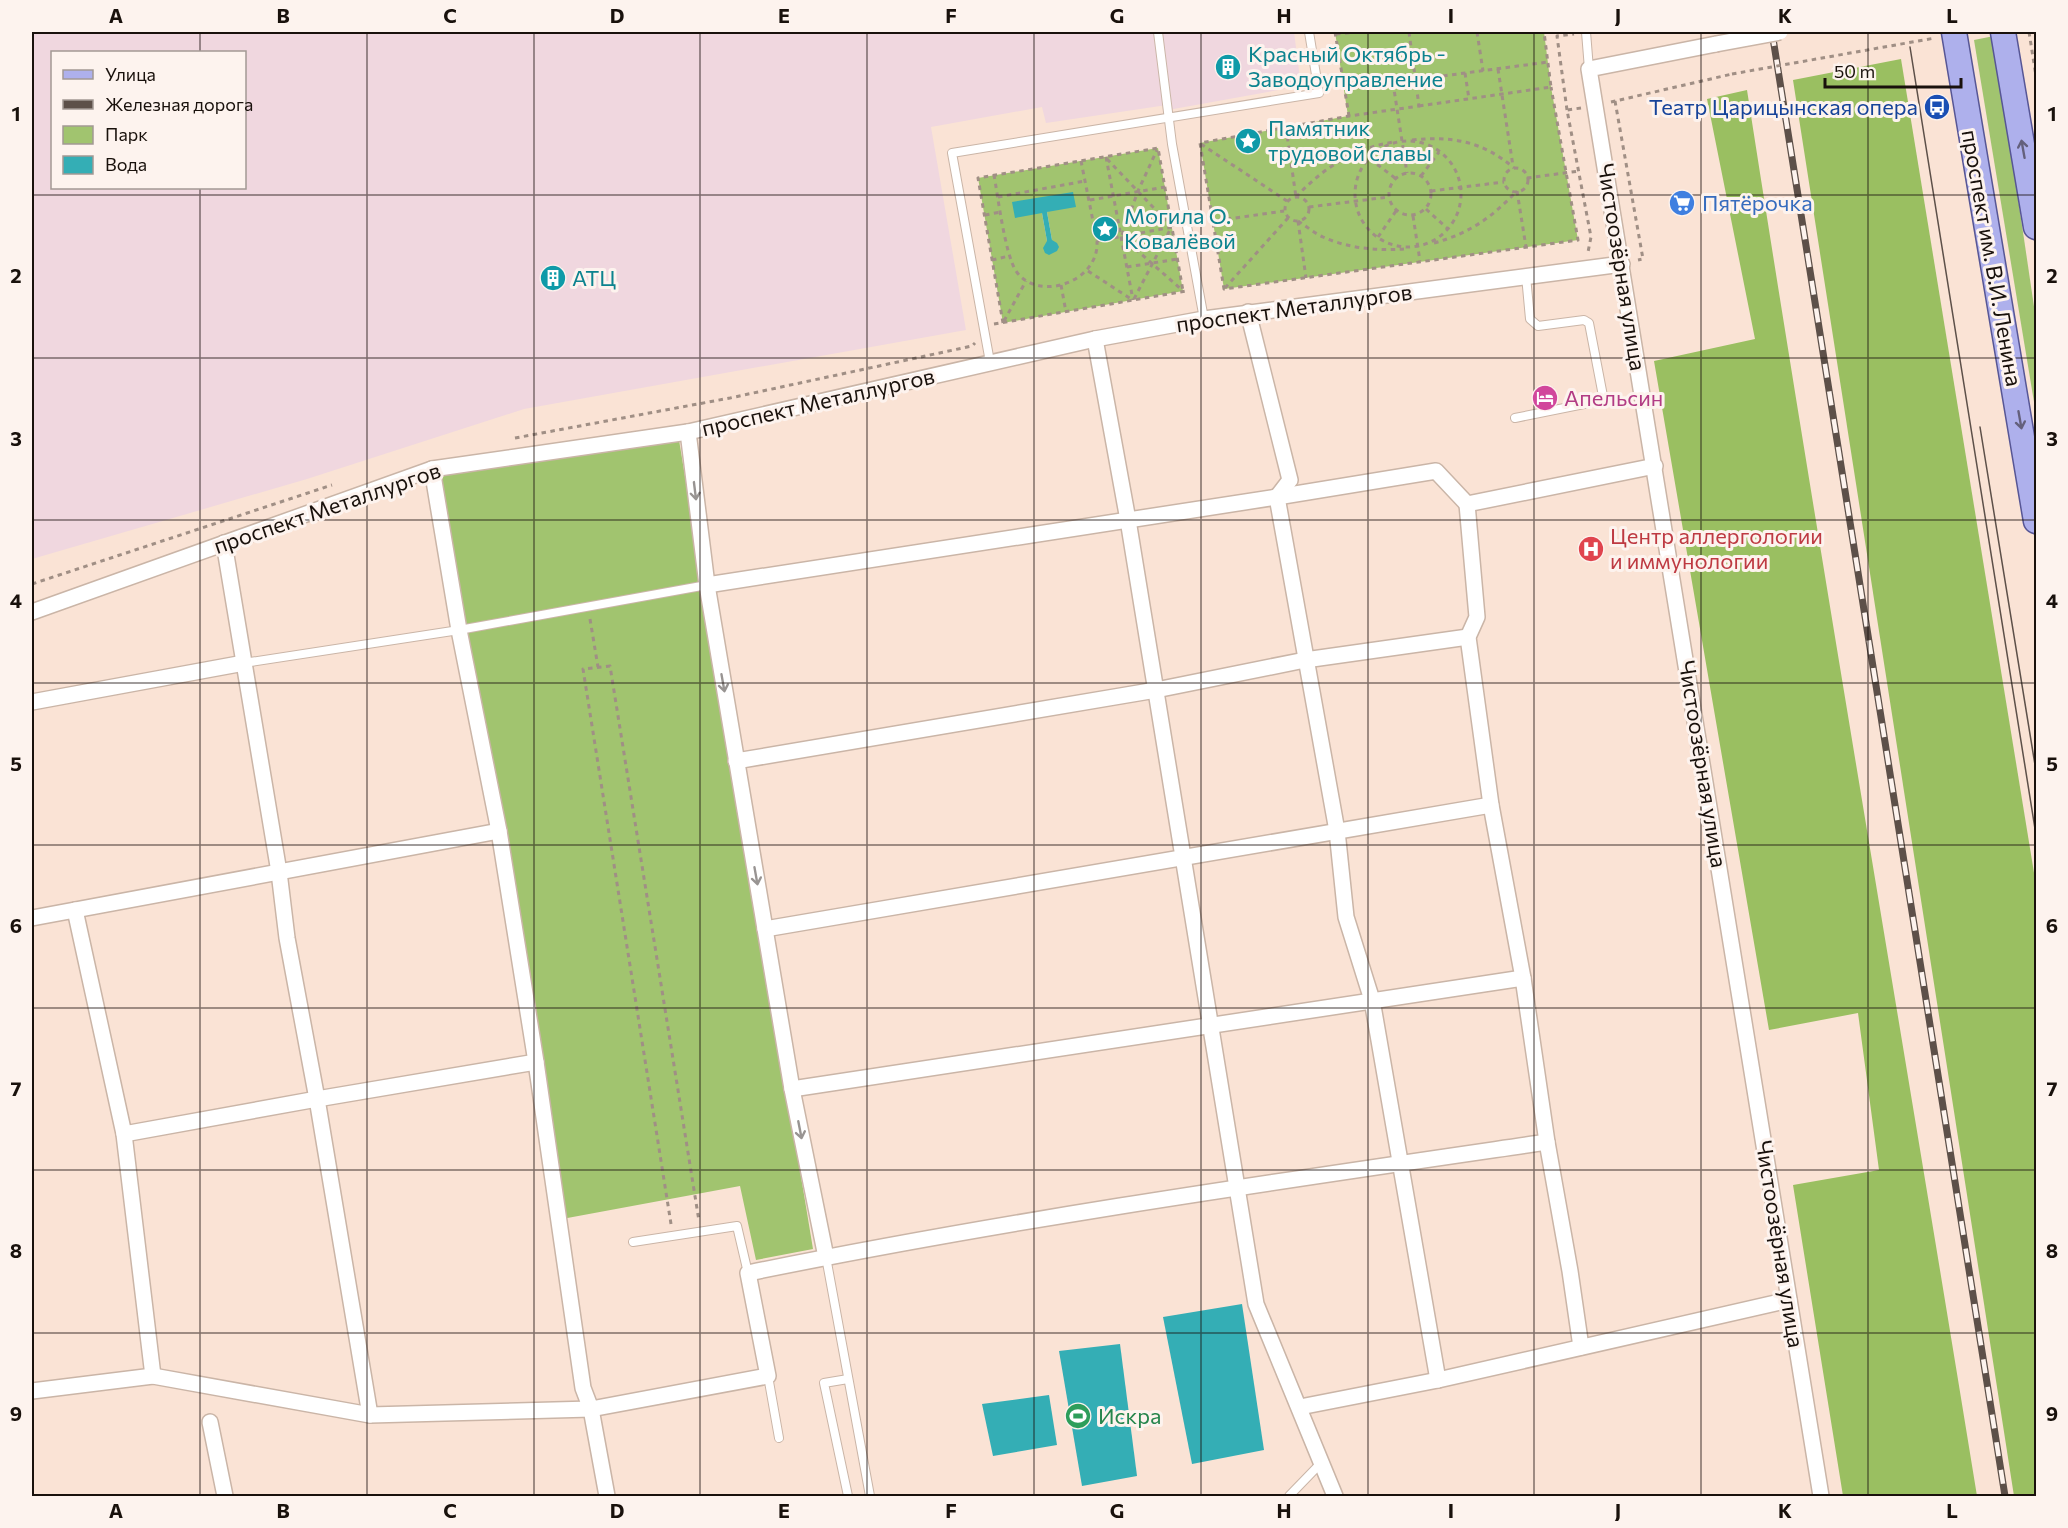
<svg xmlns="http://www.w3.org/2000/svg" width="2068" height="1528" viewBox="0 0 2068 1528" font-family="Commissioner,sans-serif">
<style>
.industrial{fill:#f0d7df;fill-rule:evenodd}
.green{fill:#a1c46f;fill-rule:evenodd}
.forest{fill:#9abf61}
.water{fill:#34aeb5}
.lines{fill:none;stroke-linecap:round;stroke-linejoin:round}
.lane-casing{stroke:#cab5a7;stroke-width:10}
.street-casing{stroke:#cab5a7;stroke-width:18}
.primary-casing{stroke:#575695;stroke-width:27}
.path{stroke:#a08f85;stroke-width:3;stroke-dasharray:4.5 4.5;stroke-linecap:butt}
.lane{stroke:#fff;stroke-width:8}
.street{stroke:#fff;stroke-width:15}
.primary{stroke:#aeb0ec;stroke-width:24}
.tram{stroke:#5d5049;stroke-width:1.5}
.rail-casing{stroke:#5d5049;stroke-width:7}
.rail{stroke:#fdf3ee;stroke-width:4.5;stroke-dasharray:14;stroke-linecap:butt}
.street-bridge-casing{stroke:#cab5a7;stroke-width:18;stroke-linecap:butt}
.path-bridge{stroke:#a08f85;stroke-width:3;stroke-dasharray:4.5 4.5;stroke-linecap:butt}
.street-bridge{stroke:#fff;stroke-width:15}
.oneway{stroke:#64607c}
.oneway2{stroke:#989492}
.grid{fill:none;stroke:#19110c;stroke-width:1.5;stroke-opacity:0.55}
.labels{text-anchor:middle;stroke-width:6;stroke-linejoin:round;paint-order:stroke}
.culture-label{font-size:22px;fill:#0d838f;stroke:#fdf3ee;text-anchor:start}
.transit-label{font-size:22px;fill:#164399;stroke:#fdf3ee;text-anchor:end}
.shop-label{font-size:22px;fill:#366cbe;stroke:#fdf3ee;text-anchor:start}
.street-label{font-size:22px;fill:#19110c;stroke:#fdf3ee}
.hotel-label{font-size:22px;fill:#b23c85;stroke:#fdf3ee;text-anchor:start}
.health-label{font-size:22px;fill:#be3a42;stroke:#fdf3ee;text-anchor:start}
.leisure-label{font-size:22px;fill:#27864d;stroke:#fdf3ee;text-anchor:start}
.neatline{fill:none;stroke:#19110c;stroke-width:2}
.grid-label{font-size:20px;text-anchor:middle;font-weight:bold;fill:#19110c}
</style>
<rect width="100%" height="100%" fill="#fae3d5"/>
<path class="industrial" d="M32,32H1294L1301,86L1168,110L1167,105L1046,123L1042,107L931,127L966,330L524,409L307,479L32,559ZM52,52H244V188H52Z"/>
<g class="green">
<path d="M1335,32H1544L1551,87L1578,240L1224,289L1200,143L1348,116Z"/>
<path d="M1994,36L2036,320V414L1974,40Z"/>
<path d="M1158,148L1183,291L1003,323L978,178ZM1073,192L1047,212L1052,240L1047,241L1042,213Z"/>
<path d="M678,434L813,1249L756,1260L740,1186L562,1219L432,474Z"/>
</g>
<g class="forest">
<path d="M1901,59L2036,885V1496H2014L1793,80Z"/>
<path d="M1747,90C1820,559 1901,1028 1977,1496H1843L1793,1185L1879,1170L1858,1013L1769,1030L1654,361L1755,339L1707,99Z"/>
</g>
<g class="water">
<path d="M1073,192L1076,207L1047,212L1052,240L1057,243L1059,247L1057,251L1049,255L1045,253L1043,248L1047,241L1042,213L1015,218L1012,202Z"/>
<path d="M1242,1304L1264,1450L1192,1464L1163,1317Z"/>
<path d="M1120,1344L1137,1476L1082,1486L1059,1351Z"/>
<path d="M1049,1395L1057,1445L993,1456L982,1404Z"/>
</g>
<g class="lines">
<g class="lane-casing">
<g id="lane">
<path d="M1158,32L1172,144L1204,319"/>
<path d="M1586,32L1589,69"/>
<path d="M990,362L952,153L1319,93L1309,32"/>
<path d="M1515,418L1599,401L1603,396L1589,323L1584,320L1538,326L1530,319L1526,276"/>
<path d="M244,663L459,630L707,585"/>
<path d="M633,1242L737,1226L748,1273"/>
<path d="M826,1257L870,1496"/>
<path d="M768,1376L779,1438"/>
<path d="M848,1379L824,1383L848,1496"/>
<path d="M1289,1496L1321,1463"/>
</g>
</g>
<g class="street-casing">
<g id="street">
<path d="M1716,44L1589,69L1821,1496"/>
<path d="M1248,312L1290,480L1277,497L1337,831L1346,917L1372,1000L1438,1380"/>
<path d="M1095,339L1128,520L1256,1304L1335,1496"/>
<path d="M688,432L707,585L792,1089L826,1257"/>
<path d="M432,469L459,630L499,831L536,1062L583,1388L591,1409L607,1496"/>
<path d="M1467,504L1477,617L1468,637L1491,805L1523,978L1547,1142L1570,1271L1581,1347"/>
<path d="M224,543L279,872L287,938L317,1099L370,1415"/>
<path d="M707,585L1277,497L1436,471L1467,504L1655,466"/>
<path d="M32,612L432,469L688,432L1095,339L1204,319L1622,264"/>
<path d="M32,702L244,663"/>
<path d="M736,761L1156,690L1305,660L1468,637"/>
<path d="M75,910L124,1134L153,1376"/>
<path d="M32,918L499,831"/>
<path d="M765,929L1491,805"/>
<path d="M792,1089L1523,978"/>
<path d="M124,1134L317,1099L536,1062"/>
<path d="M32,1391L153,1376L370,1415L591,1409L768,1376L748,1273C1012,1219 1280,1181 1547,1142"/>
<path d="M1300,1407L1438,1380L1789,1300"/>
<path d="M210,1422L225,1496"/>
</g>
</g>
<g class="primary-casing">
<g id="primary">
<path d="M1954,32L2036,521"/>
<path d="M2003,32L2036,227"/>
</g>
</g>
<g class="path">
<path d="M1335,32L1349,116"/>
<path d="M1409,32L1419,106L1349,116L1200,143L1224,289L1578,240L1551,87"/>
<path d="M1477,32L1483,71"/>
<path d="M2029,32L2036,76"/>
<path d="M1336,34L1358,32"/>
<path d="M1794,63L1935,38"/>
<path d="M1498,69L1513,166"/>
<path d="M1465,73L1469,99"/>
<path d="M1393,83L1407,173"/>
<path d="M1345,89L1548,62"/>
<path d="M1615,101L1643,259L1638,260"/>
<path d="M1611,102L1732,74"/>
<path d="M1419,106L1551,87L1544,32"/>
<path d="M1581,108L1567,110L1591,237L1588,252"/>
<path d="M1567,110L1557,36L1574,34"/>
<path d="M1286,128L1296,197"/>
<path d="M1412,140C1453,136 1482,141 1514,168"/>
<circle cx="1408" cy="194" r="53"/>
<path d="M1201,144L1287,201"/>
<path d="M1106,157L1133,300"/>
<path d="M1107,159L1171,226"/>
<path d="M1370,159L1395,178"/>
<path d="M1081,161L1097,241L1173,227"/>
<circle cx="1516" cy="180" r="12"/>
<circle cx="1410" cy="194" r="21"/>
<path d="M994,175C998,197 1005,254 1016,271C1038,303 1099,282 1097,242"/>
<path d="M1421,176L1439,152"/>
<path d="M1527,178L1579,171"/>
<path d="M1431,191L1504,182"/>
<path d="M1517,191L1526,247"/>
<circle cx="1297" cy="209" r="12"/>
<path d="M998,197L1085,181"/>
<path d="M1296,197C1323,168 1354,148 1394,142"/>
<path d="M1090,200L1165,187"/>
<path d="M1309,207L1388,197"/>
<path d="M1426,209L1448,229"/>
<path d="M985,215L1001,212"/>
<path d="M1413,216L1420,261"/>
<path d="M1298,221C1306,226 1314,233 1323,237C1347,248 1377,251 1404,249"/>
<path d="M1298,221L1306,278"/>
<path d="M1200,223L1284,211"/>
<path d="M1122,235L1138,191L1157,150"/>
<path d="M1122,237L1182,290"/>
<path d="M1378,237L1396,211"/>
<path d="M1434,243C1470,233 1491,218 1517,191"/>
<path d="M992,260L1009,256"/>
<path d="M1127,267L1178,259"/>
<path d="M1088,271L1131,299"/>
<path d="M1061,285L1066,312"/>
<path d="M1225,288L1288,218"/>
<path d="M1134,299L1171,228"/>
<path d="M1004,321L1026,281"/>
<path d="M1003,323L978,178L1158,148L1183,291"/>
<path d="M994,324L1186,291"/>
<path d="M515,438L730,398L972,346L975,343"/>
<path d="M32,584L332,485"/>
<path d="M590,619L598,667"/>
<path d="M671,1224L583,669L610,666L699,1221"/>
</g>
<use href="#lane" class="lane"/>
<use href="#street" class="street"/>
<use href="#primary" class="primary"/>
<g class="tram">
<path d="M1910,47L2036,835"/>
<path d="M1980,427L2036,771"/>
</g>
<g class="rail-casing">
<path id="rail" d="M1772,32L2005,1496"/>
</g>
<use href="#rail" class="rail"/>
<g class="street-bridge-casing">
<path id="street-bridge" d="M1716,44L1780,32"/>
</g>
<path class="path-bridge" d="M1732,74L1794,63"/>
<use href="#street-bridge" class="street-bridge"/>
</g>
<defs><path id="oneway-shaft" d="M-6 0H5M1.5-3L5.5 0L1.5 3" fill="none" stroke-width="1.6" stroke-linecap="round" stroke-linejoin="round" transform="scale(1.5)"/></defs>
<g class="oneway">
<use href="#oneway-shaft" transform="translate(2023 149) rotate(-100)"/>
<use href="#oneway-shaft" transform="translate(2020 420) rotate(80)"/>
</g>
<g class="oneway2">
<use href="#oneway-shaft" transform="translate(695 491) rotate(83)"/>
<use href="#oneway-shaft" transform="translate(723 683) rotate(80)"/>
<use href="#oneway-shaft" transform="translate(756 876) rotate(80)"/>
<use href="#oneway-shaft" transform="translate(800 1130) rotate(79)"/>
</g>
<path class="grid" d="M200,32V52M367,32V1496M534,32V1496M700,32V1496M867,32V1496M1034,32V1496M1201,32V1496M1368,32V1496M1534,32V1496M1701,32V1496M1868,32V1496M200,188V1496M32,195H2036M32,358H2036M32,520H2036M32,683H2036M32,845H2036M32,1008H2036M32,1170H2036M32,1333H2036"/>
<defs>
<g id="building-disc" transform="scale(1.35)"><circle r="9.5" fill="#0f9aa8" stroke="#fdf3ee"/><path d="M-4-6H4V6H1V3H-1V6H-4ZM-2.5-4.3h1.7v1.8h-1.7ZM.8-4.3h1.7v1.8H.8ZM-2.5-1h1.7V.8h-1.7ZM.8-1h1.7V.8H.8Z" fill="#fff"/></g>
<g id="bus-disc" transform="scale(1.35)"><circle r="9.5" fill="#1a4fb4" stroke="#fdf3ee"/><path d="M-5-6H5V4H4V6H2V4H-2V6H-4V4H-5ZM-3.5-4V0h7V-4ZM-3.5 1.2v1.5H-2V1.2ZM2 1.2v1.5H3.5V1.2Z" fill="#fff"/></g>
<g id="sight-disc" transform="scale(1.35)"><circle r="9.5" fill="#0f9aa8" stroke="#fdf3ee"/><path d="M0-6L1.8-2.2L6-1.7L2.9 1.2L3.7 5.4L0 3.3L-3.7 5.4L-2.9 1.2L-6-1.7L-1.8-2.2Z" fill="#fff"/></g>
<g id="supermarket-disc" transform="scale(1.35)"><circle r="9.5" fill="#3f7fe0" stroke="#fdf3ee"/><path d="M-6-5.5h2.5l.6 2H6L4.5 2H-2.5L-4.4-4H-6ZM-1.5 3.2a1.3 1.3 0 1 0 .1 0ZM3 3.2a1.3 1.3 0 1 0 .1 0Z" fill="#fff"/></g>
<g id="hotel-disc" transform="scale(1.35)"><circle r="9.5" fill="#d1479c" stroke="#fdf3ee"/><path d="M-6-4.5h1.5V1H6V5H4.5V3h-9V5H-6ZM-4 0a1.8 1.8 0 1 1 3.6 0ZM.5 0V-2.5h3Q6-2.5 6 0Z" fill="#fff"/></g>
<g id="hospital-disc" transform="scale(1.35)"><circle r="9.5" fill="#e0444e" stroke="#fdf3ee"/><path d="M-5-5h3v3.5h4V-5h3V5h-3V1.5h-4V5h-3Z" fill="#fff"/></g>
<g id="stadium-disc" transform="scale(1.35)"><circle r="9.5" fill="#2e9e5b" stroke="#fdf3ee"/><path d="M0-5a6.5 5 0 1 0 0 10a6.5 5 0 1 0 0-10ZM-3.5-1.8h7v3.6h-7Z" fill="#fff"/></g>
</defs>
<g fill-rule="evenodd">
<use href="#building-disc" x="1228" y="67"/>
<use href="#bus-disc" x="1937" y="107"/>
<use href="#sight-disc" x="1248" y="141"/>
<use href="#supermarket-disc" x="1682" y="203"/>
<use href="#sight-disc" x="1105" y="229"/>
<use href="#building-disc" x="553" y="278"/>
<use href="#hotel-disc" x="1545" y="398"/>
<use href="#hospital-disc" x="1591" y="549"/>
<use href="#stadium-disc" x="1078" y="1416"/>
</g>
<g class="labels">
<g class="culture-label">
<text x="1248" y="62">Красный Октябрь -<tspan x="1248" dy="25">Заводоуправление</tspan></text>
<text x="1268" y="136">Памятник<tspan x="1268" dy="25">трудовой славы</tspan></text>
<text x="1124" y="224">Могила О.<tspan x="1124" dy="25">Ковалёвой</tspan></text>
<text x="572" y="286">АТЦ</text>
</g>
<g class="transit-label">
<text x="1918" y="115">Театр Царицынская опера</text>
</g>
<g class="shop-label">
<text x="1702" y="211">Пятёрочка</text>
</g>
<g class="street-label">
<text transform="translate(1992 258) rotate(80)" y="8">проспект им. В.И. Ленина</text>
<text transform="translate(1622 267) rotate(81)" y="8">Чистоозёрная улица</text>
<text transform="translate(1294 308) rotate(-8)" y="8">проспект Металлургов</text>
<text transform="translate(818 402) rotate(-13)" y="8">проспект Металлургов</text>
<text transform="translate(327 508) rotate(-19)" y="8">проспект Металлургов</text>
<text transform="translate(1703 764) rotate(81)" y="8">Чистоозёрная улица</text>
<text transform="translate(1780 1244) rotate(81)" y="8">Чистоозёрная улица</text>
</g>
<g class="hotel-label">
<text x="1564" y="406">Апельсин</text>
</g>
<g class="health-label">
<text x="1610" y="544">Центр аллергологии<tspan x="1610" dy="25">и иммунологии</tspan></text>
</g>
<g class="leisure-label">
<text x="1098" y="1424">Искра</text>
</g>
</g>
<rect width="2068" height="1528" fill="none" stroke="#fdf3ee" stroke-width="66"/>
<rect x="51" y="51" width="195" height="138" fill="#fdf3ee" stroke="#a29994" stroke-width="1.5"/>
<rect x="63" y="70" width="30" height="9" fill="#aeb0ec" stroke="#a29994" stroke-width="1.5"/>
<text x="105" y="81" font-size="18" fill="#19110c">Улица</text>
<rect x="63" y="100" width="30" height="9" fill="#5d5049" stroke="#a29994" stroke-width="1.5"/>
<text x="105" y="111" font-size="18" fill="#19110c">Железная дорога</text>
<rect x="63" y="126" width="30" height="18" fill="#a1c46f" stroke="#a29994" stroke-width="1.5"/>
<text x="105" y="141" font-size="18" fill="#19110c">Парк</text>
<rect x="63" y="156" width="30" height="18" fill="#34aeb5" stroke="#a29994" stroke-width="1.5"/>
<text x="105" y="171" font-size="18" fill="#19110c">Вода</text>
<path d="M1825 78v9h136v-9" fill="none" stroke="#19110c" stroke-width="3"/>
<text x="1834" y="78" font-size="18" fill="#19110c" stroke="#fdf3ee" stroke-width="4.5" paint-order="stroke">50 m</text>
<rect x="33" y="33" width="2002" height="1462" class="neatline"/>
<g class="grid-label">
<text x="116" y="23">A</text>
<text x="283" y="23">B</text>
<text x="450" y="23">C</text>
<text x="617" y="23">D</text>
<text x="784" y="23">E</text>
<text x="951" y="23">F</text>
<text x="1117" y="23">G</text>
<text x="1284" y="23">H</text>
<text x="1451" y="23">I</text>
<text x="1618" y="23">J</text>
<text x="1785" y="23">K</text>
<text x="1952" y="23">L</text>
<text x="16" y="121">1</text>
<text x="2052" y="121">1</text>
<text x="16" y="283">2</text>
<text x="2052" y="283">2</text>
<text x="16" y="446">3</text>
<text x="2052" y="446">3</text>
<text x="16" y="608">4</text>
<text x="2052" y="608">4</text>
<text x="16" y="771">5</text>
<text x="2052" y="771">5</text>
<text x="16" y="933">6</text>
<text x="2052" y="933">6</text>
<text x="16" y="1096">7</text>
<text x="2052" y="1096">7</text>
<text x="16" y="1258">8</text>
<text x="2052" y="1258">8</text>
<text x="16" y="1421">9</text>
<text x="2052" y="1421">9</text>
<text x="116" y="1518">A</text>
<text x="283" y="1518">B</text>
<text x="450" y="1518">C</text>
<text x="617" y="1518">D</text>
<text x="784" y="1518">E</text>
<text x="951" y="1518">F</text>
<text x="1117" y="1518">G</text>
<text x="1284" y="1518">H</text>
<text x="1451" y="1518">I</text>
<text x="1618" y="1518">J</text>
<text x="1785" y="1518">K</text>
<text x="1952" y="1518">L</text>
</g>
</svg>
